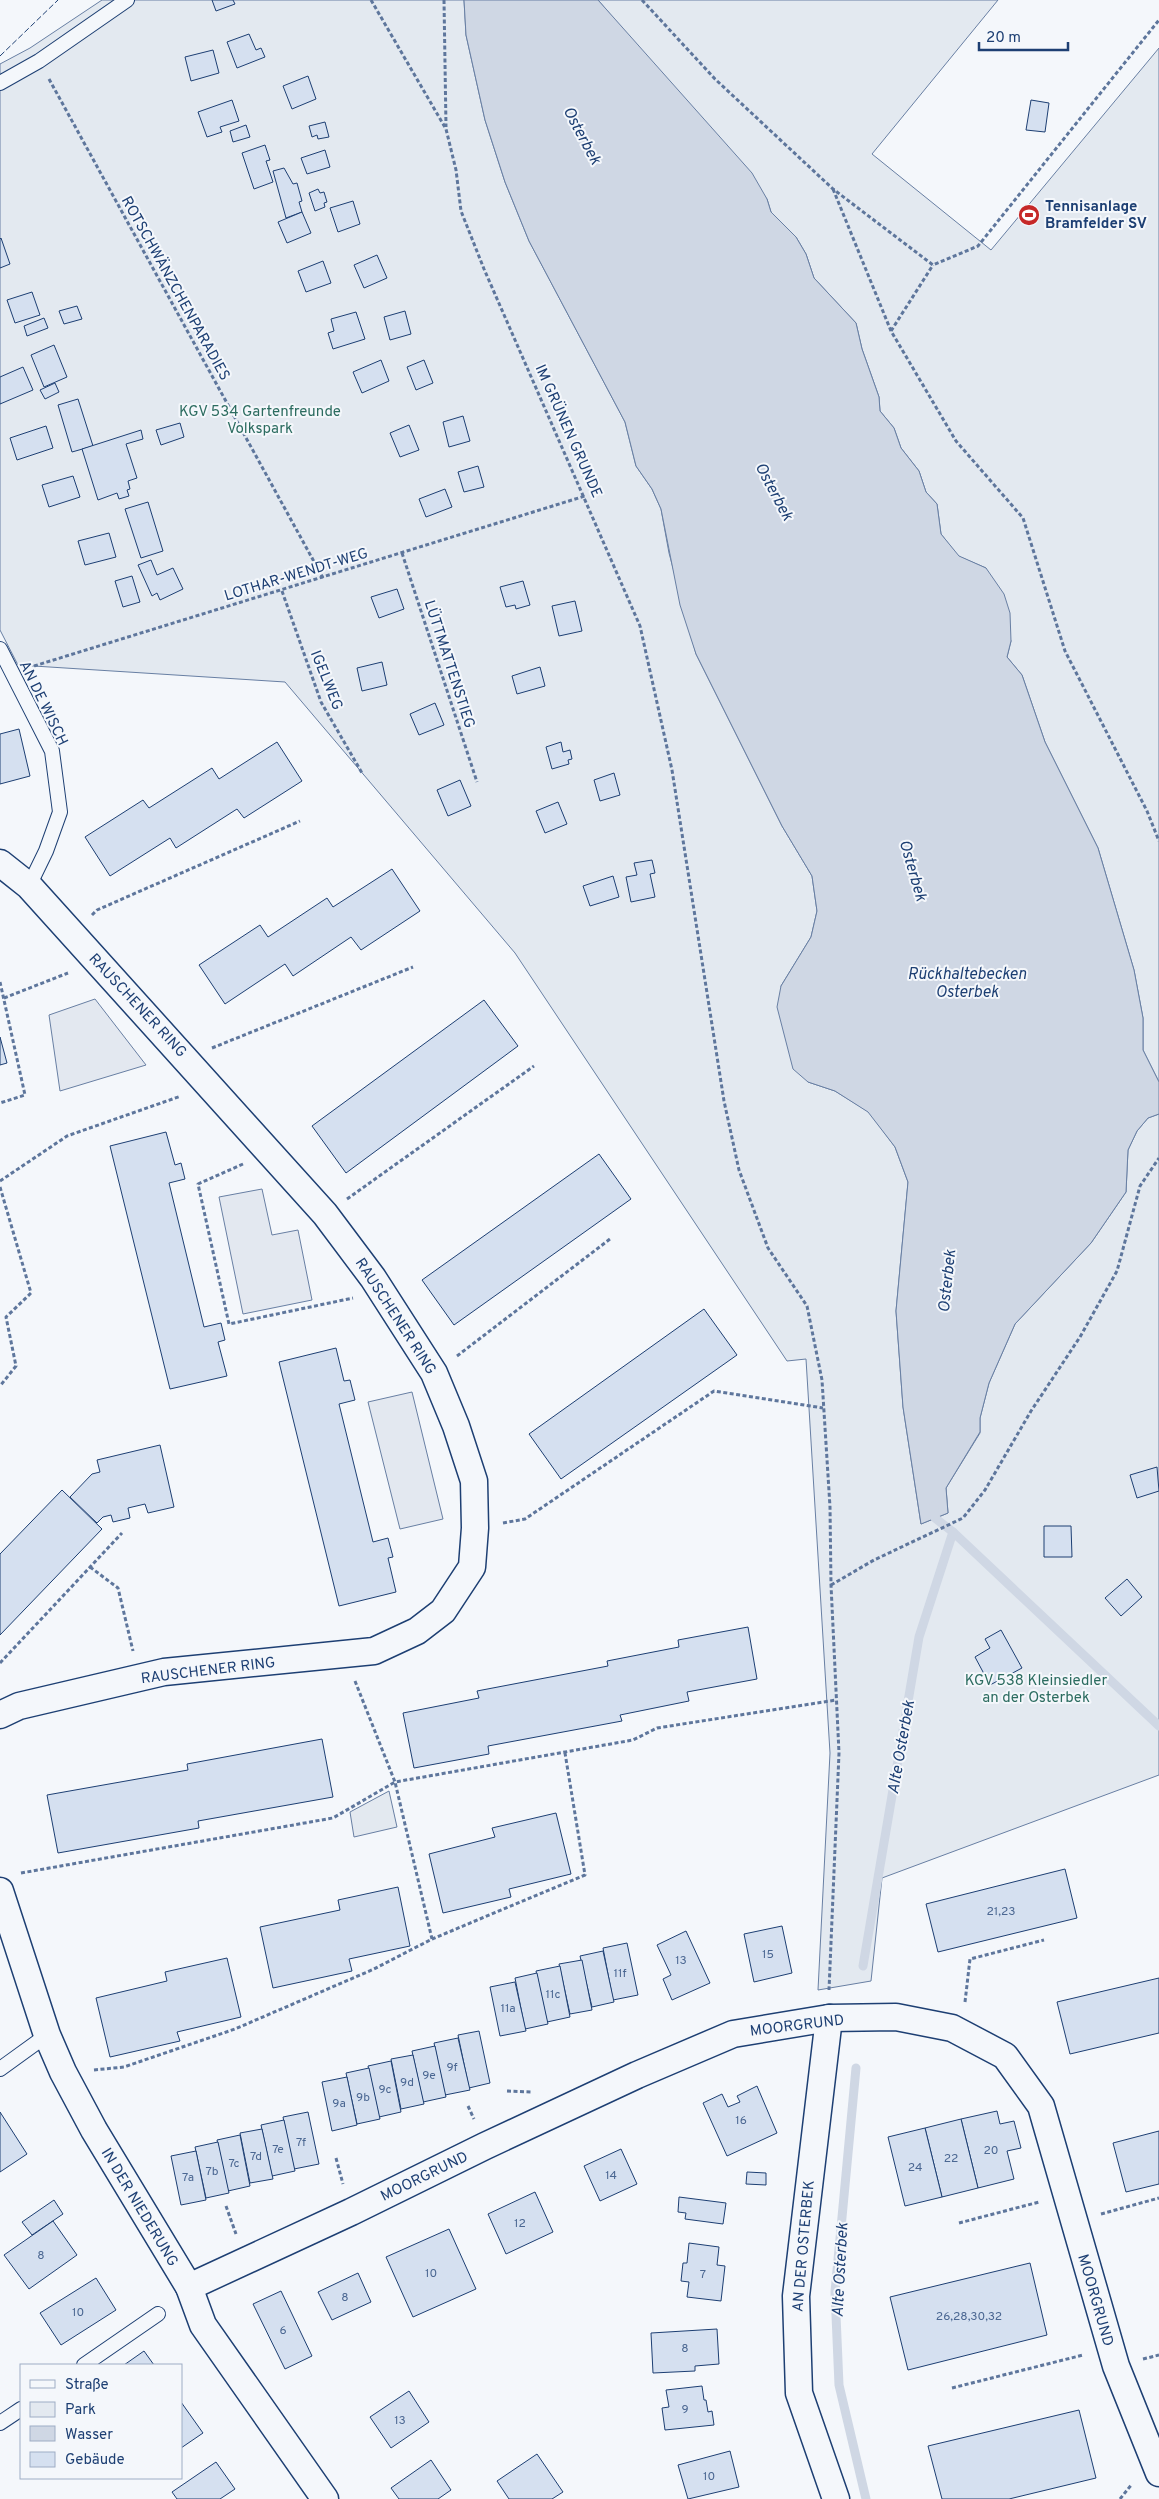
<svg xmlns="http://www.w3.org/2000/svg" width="1159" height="2499" viewBox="0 0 1159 2499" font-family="Overpass,sans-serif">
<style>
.green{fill:#e3e9f0;stroke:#687fa3}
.parking{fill:#e3e8f0;stroke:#687fa3}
.water{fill:#cfd7e4;stroke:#687fa3}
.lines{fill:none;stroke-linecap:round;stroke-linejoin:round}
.stream{stroke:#cfd7e4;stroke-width:9}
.building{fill:#d5e0f0;stroke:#1d3f73}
.lane-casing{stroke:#1d3f73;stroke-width:16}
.street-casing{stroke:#1d3f73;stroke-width:29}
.path{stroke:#5e769c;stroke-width:3;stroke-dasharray:4 2.5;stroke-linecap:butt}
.lane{stroke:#f4f7fb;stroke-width:14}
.street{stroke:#f4f7fb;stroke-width:26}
.fence{stroke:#1d3f73;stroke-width:1;stroke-dasharray:6 2.5;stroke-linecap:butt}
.labels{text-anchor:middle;stroke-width:4;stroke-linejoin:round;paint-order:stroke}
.number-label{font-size:12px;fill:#4b6792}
.poi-label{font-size:15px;font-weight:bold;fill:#1d3f73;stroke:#f4f7fb;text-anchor:start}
.street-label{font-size:15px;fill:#1d3f73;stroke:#f4f7fb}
.park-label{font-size:15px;fill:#2c6c60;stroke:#f4f7fb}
.water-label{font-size:16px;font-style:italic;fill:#1d3f73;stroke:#f4f7fb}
</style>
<rect width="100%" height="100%" fill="#f4f7fb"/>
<g class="green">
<path d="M102,0H464L466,35L485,120L505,182L529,241L625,422L636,466L652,489L661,509L669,553L696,654L782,826L812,876L817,911L811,937L781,986L808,1082L835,1091L869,1112L895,1147L908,1182L896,1311L903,1407L921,1524L948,1513L946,1488L980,1433V1418L989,1383L1015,1324L1091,1243L1126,1192L1128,1150L1137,1131L1148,1118L1159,1114V1775L882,1878L871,1981L818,1990L830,1753L806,1359L787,1361L515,953L285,682L18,665L0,630V64L30,48Z"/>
<path d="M598,0H998L872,154L991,250L1159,48V1082L1143,1050V1018L1134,970L1098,848L1045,742L1022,675L1007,657L1011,641L986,568L958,556L941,534L937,504L926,492L919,471L901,448L894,428L880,411L879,397L862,349L856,323L814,278L806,254L796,237L771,212L767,199Z"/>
<path d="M389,1791L397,1827L354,1837L350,1812Z"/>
</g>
<g class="parking">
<path d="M95,999L146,1065L60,1091L49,1015Z"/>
<path d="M262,1189L272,1235L298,1230L312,1300L243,1314L219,1197Z"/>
<path d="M412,1392L443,1519L400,1529L368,1402Z"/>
</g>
<path class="water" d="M464,0H598L752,173L767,199L771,212L796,237L806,254L814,278L856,323L862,349L879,397L880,411L894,428L901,448L919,471L926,492L937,504L941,534L959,556L986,568L1004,594L1010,613L1011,641L1007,657L1022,675L1045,742L1098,848L1134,970L1143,1018V1050L1159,1082V1114L1148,1118L1137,1131L1128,1150L1126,1192L1091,1243L1015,1324L989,1383L980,1418V1432L946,1488L948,1513L921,1524L903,1407L896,1311L908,1182L895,1147L868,1112L835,1091L808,1082L793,1069L777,1007L781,986L811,937L817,911L812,876L782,826L696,654L680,605L661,509L652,489L636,466L625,422L529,241L505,182L485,120L466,35Z"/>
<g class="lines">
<g class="stream">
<path d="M934,1506L935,1518L953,1532L1159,1726"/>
<path d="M863,1966L919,1637L953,1532"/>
<path d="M856,2068L835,2292L839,2385L866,2499"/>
</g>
</g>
<g class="building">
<path d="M212,0H233L235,4L216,11Z"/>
<path d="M249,34L256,50L261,48L265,57L237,68L227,42Z"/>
<path d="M213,50L219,73L191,81L185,57Z"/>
<path d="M308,76L316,99L292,109L283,86Z"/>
<path d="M232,100L239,121L220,127L222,132L207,137L198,112Z"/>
<path d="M1031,100L1049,103L1045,132L1026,130Z"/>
<path d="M325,122L329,137L318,139L317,135L312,137L309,126Z"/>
<path d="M246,125L250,137L233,142L230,131Z"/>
<path d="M265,145L270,160L266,161L273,182L254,189L242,153Z"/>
<path d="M325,150L330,167L307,174L301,158Z"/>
<path d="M284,168L293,184L297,183L302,201L299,202L302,212L286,218L273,171Z"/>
<path d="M318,189L320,193L324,192L327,202L324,203L325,207L315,211L309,193Z"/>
<path d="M353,201L360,224L338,232L330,208Z"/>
<path d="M302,212L311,233L287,243L278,222Z"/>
<path d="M1,238L10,264L0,268V239Z"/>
<path d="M377,255L387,278L364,288L354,265Z"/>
<path d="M323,261L331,283L306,292L298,271Z"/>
<path d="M32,292L40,315L15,323L7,300Z"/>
<path d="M77,306L82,319L64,324L59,311Z"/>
<path d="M405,311L411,334L390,340L384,317Z"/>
<path d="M356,312L365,339L333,349L328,333L334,331L331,319Z"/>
<path d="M44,318L48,328L27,336L24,326Z"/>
<path d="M54,345L67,377L44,387L31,355Z"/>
<path d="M381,360L389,381L362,393L353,372Z"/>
<path d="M424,360L433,383L416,390L407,367Z"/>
<path d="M23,367L33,390L0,404V377Z"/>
<path d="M55,383L59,392L45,399L40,390Z"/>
<path d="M78,399L93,446L72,452L58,405Z"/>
<path d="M463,416L470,441L449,447L443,422Z"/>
<path d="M180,423L184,437L161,445L156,430Z"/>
<path d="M409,425L419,450L400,457L390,433Z"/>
<path d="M46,426L53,448L17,460L10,438Z"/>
<path d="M141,430L143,439L126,444L137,478L128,481L130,489L127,490L129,496L119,499L117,493L98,500L82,449Z"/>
<path d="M478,466L484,487L464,492L458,472Z"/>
<path d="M73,476L80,497L49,507L42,485Z"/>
<path d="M445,489L452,507L426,517L419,499Z"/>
<path d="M148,502L163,551L141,558L125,509Z"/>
<path d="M109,533L116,557L85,565L78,541Z"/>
<path d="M151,560L157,575L173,568L183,589L160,600L157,593L152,596L138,565Z"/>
<path d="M132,576L140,602L123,607L115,581Z"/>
<path d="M523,581L530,605L516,609L515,605L506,607L500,587Z"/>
<path d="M397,589L404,609L379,618L371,597Z"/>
<path d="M575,601L582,631L559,636L552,606Z"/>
<path d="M382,662L387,685L362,691L357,668Z"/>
<path d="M540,667L545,686L517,694L512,676Z"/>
<path d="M435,703L444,725L419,735L410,714Z"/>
<path d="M19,729L30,776L0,784V734Z"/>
<path d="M277,742L302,781L244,818L237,809L176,848L170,838L110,876L85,837L143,800L149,808L212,768L219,779Z"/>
<path d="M561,742L563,752L570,750L572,759L568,760L569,764L552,769L546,747Z"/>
<path d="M614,773L620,795L600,801L594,780Z"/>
<path d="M460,780L471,806L448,816L437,790Z"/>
<path d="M558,802L567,824L545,833L536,811Z"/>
<path d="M652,860L655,873L650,874L655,897L631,902L626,877L637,875L634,863Z"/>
<path d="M392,869L420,911L361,950L351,937L293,976L285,964L225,1004L199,965L260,925L268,937L327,898L333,907Z"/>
<path d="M613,876L619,897L590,906L583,886Z"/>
<path d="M484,1000L518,1046L346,1173L312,1126Z"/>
<path d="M0,1037L7,1063L0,1065Z"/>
<path d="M166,1132L175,1165L181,1163L185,1179L169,1183L204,1327L221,1323L225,1340L218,1342L227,1376L170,1389L110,1146Z"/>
<path d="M599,1154L631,1199L454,1325L422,1280Z"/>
<path d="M704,1309L737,1355L561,1479L529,1434Z"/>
<path d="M336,1348L344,1381L350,1380L355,1400L339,1404L373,1542L388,1538L393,1557L388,1558L396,1592L339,1606L279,1362Z"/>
<path d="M160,1445L174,1507L148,1513L145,1504L128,1508L130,1518L113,1522L111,1515L103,1517L97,1523L70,1497L92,1474L100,1472L97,1460Z"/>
<path d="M1157,1467L1159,1491L1137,1498L1130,1475Z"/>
<path d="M62,1490L102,1529L0,1635V1554Z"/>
<path d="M1044,1526H1071L1072,1557H1044Z"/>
<path d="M1127,1579L1142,1597L1121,1616L1105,1598Z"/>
<path d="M748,1627L757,1679L687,1692L689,1701L620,1715L622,1721L488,1746L489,1754L414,1768L403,1713L479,1698L477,1691L608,1666L607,1661L679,1647L678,1640Z"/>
<path d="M1001,1630L1022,1668L990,1685L975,1657L990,1648L985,1639Z"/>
<path d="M322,1739L333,1797L198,1821L199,1828L58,1853L47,1795L188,1770L187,1764Z"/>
<path d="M556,1813L571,1874L509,1889L511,1897L443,1913L429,1854L495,1837L492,1828Z"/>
<path d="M1065,1869L1077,1918L938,1952L926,1904Z"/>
<path d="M398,1887L410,1946L349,1959L352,1971L273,1988L260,1927L340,1910L338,1900Z"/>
<path d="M782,1926L792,1973L754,1982L744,1934Z"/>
<path d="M686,1931L710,1983L672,2000L663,1979L671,1975L657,1945Z"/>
<path d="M627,1943L638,1995L613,2000L603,1948Z"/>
<path d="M603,1951L614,2002L592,2007L580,1956Z"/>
<path d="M227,1958L241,2017L177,2032L180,2041L110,2057L96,1998L167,1981L165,1972Z"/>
<path d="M582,1960L592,2010L570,2014L559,1964Z"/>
<path d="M560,1966L570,2017L547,2022L536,1971Z"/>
<path d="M537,1973L548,2024L525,2029L515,1978Z"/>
<path d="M1159,1978V2033L1070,2054L1057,2002Z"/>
<path d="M515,1982L526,2031L500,2036L490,1987Z"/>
<path d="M479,2031L490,2083L469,2088L458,2035Z"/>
<path d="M458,2038L470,2090L445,2095L434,2043Z"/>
<path d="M435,2046L446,2097L423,2102L412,2051Z"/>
<path d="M413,2055L424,2104L401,2109L391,2059Z"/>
<path d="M391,2061L401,2112L379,2117L368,2066Z"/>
<path d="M369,2068L380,2119L357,2124L346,2073Z"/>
<path d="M347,2077L357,2125L332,2131L322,2082Z"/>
<path d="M757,2086L777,2133L727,2156L703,2103L722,2094L728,2107L740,2102L737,2096Z"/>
<path d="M997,2111L1000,2124L1014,2121L1021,2148L1007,2151L1014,2179L978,2188L961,2119Z"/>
<path d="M0,2112L27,2154L0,2172Z"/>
<path d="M308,2112L319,2164L294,2169L283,2117Z"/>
<path d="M961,2119L978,2188L942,2197L925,2128Z"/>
<path d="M284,2120L295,2171L272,2176L261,2125Z"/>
<path d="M925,2128L942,2197L905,2206L888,2137Z"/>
<path d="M262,2129L273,2179L250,2183L240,2133Z"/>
<path d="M1159,2131V2184L1126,2192L1113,2143Z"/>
<path d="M240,2135L250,2186L228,2191L217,2140Z"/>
<path d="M218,2142L229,2193L206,2198L195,2147Z"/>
<path d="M621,2149L637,2184L600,2201L584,2166Z"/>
<path d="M196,2151L206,2200L181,2205L171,2156Z"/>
<path d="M747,2172L766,2173V2185L746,2184Z"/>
<path d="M535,2192L553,2232L506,2254L488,2214Z"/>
<path d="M679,2197L726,2203L723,2224L685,2219L686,2213L678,2212Z"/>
<path d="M54,2200L63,2214L32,2235L22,2222Z"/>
<path d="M53,2221L77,2255L29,2289L4,2255Z"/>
<path d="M449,2229L476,2289L413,2317L386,2257Z"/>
<path d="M689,2243L719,2247L717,2265L725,2266L721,2301L687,2297L689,2282L681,2281L683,2263H687Z"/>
<path d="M1030,2263L1047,2335L908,2370L890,2297Z"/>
<path d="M358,2273L371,2302L332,2320L318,2292Z"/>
<path d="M96,2278L116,2310L61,2345L40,2313Z"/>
<path d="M281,2291L312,2356L285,2369L253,2304Z"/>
<path d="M717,2329L719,2364L695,2366V2371L653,2373L651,2333Z"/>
<path d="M144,2351L154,2365H124Z"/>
<path d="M702,2386L704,2400H706L708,2412L712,2411L714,2425L665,2430L662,2408L669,2407L666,2390Z"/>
<path d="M409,2391L429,2422L391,2448L370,2417Z"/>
<path d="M181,2402L203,2433L181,2448Z"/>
<path d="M1079,2410L1096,2478L1009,2499H942L928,2446Z"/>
<path d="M730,2451L739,2487L688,2499L678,2465Z"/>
<path d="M537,2454L563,2492L552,2499H509L497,2481Z"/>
<path d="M431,2460L451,2490L438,2499H399L391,2488Z"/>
<path d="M216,2462L235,2489L220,2499H177L172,2492Z"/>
</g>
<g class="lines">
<g class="lane-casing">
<g id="lane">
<path d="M0,83L39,61L127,0"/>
<path d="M0,649L52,751L60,812L46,851L29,886"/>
<path d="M0,2069L47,2035"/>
<path d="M84,2365L158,2314"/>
<path d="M0,2423L21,2409"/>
</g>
</g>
<g class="street-casing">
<g id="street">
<path d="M0,863L29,886L325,1214L373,1278L434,1373L456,1426L474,1481L475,1528L472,1567L443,1611L417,1631L374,1651L164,1672L19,1706L0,1715"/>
<path d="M0,1891L47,2035L63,2072L94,2130L189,2287L203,2325L325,2499"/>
<path d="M829,2018L796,2296L799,2393L836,2499"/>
<path d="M189,2287L351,2212L485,2146L637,2075L733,2034L829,2018L896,2017L952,2028L1005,2056L1041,2106L1116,2366L1159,2473"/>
</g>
</g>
<g class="path">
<path d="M371,0L446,129L456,170L461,211L484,269L640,626L672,770L724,1101L739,1170L768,1248L807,1306L822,1380L830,1507L831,1585L839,1753L829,1990"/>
<path d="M444,0L446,127"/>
<path d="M642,0L715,79L833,189L933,265L978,246L1159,20"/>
<path d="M49,79L323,578"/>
<path d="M833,189L891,331L956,441L1023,518L1065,651L1147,811L1159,841"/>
<path d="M891,331L933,265"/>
<path d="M402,553L477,782"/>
<path d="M282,591L321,702L362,773"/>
<path d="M34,666L585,496"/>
<path d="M92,915L97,910L300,821"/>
<path d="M0,982L25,1095L0,1103"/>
<path d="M4,998L68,973"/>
<path d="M212,1048L413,967"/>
<path d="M243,1164L198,1184L229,1324L353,1298"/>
<path d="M0,1181L67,1136L181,1096"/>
<path d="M0,1187L31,1293L6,1317L16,1366L0,1386"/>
<path d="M347,1199L534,1066"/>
<path d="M457,1356L610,1239"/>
<path d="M503,1523L525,1519L714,1391L823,1408"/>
<path d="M90,1567L118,1588L133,1651"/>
<path d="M831,1585L874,1560L963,1518L985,1490L1031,1411L1080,1337L1117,1271L1140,1186L1159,1158"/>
<path d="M0,1663L122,1533"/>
<path d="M355,1681L395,1782L633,1740L657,1728L836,1700"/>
<path d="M21,1873L333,1818L395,1782L432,1939"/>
<path d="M965,2002L970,1959L1044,1940"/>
<path d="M94,2070L124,2067L235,2029L374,1969L432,1939L585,1875L565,1753"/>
<path d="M507,2091L531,2092"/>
<path d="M468,2106L474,2119"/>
<path d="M336,2158L343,2184"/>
<path d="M226,2206L236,2234"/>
<path d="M1101,2214L1159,2198"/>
<path d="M959,2223L1039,2202"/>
<path d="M1143,2359L1159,2355"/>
<path d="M952,2388L1083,2355"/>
<path d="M1120,2499L1132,2484"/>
</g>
<use href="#lane" class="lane"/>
<use href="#street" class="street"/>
<path class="fence" d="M0,56L58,0"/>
</g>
<defs>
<g id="stadium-disc" transform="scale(1.125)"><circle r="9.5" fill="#c62828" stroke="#f4f7fb"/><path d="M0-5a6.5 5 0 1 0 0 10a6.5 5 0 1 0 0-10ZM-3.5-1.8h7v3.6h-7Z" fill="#fff"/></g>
</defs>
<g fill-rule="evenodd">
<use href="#stadium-disc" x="1029" y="215"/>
</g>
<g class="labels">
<g class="number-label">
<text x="1001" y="1915">21,23</text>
<text x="768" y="1958">15</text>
<text x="681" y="1964">13</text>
<text x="620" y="1977">11f</text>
<text x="553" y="1998">11c</text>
<text x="508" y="2012">11a</text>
<text x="452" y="2071">9f</text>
<text x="429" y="2079">9e</text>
<text x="407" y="2086">9d</text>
<text x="385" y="2093">9c</text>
<text x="363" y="2101">9b</text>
<text x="339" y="2107">9a</text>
<text x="741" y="2124">16</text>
<text x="301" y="2146">7f</text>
<text x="278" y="2153">7e</text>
<text x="991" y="2154">20</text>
<text x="256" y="2160">7d</text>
<text x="951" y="2162">22</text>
<text x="234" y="2167">7c</text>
<text x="915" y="2171">24</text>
<text x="212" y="2175">7b</text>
<text x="611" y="2179">14</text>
<text x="188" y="2181">7a</text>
<text x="520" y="2227">12</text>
<text x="41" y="2259">8</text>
<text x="431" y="2277">10</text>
<text x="703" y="2278">7</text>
<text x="345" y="2301">8</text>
<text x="78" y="2316">10</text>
<text x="969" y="2320">26,28,30,32</text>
<text x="283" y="2334">6</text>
<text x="685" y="2352">8</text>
<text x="685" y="2413">9</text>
<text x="400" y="2424">13</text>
<text x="709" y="2480">10</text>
</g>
<g class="poi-label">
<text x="1045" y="211">Tennisanlage<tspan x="1045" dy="17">Bramfelder SV</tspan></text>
</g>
<g class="street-label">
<text transform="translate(176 288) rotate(61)" y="5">ROTSCHWÄNZCHENPARADIES</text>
<text transform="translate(569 431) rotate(66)" y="5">IM GRÜNEN GRUNDE</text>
<text transform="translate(296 574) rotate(-17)" y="5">LOTHAR-WENDT-WEG</text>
<text transform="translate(450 664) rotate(72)" y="5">LÜTTMATTENSTIEG</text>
<text transform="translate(327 680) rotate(68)" y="5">IGELWEG</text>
<text transform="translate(44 703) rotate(64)" y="5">AN DE WISCH</text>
<text transform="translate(138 1005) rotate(47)" y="5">RAUSCHENER RING</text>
<text transform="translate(396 1316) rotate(57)" y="5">RAUSCHENER RING</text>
<text transform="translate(208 1670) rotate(-7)" y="5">RAUSCHENER RING</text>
<text transform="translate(797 2025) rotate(-7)" y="5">MOORGRUND</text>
<text transform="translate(424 2176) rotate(-26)" y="5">MOORGRUND</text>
<text transform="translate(140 2207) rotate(59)" y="5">IN DER NIEDERUNG</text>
<text transform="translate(803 2246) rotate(-85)" y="5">AN DER OSTERBEK</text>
<text transform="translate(1096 2300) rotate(74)" y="5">MOORGRUND</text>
</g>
<g class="park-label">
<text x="260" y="416">KGV 534 Gartenfreunde<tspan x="260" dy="17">Volkspark</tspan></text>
<text x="1036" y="1685">KGV 538 Kleinsiedler<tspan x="1036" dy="17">an der Osterbek</tspan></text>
</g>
<g class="water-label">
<text transform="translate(583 135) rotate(62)" y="6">Osterbek</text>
<text transform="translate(775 491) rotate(62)" y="6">Osterbek</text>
<text transform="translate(914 870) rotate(74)" y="6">Osterbek</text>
<text x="967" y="979">Rückhaltebecken<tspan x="967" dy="18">Osterbek</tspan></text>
<text transform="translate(946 1281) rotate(-84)" y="6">Osterbek</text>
<text transform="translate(900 1747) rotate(-80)" y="6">Alte Osterbek</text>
<text transform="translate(839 2270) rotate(-87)" y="6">Alte Osterbek</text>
</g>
</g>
<rect x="20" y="2364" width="162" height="115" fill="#f4f7fb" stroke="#9eadc5"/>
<rect x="30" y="2380" width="25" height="8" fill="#f4f7fb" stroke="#9eadc5"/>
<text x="65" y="2389" font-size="15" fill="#1d3f73">Straße</text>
<rect x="30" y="2402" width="25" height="15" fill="#e3e9f0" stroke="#9eadc5"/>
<text x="65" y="2414" font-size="15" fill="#1d3f73">Park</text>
<rect x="30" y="2426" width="25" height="15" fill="#cfd7e4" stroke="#9eadc5"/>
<text x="65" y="2439" font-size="15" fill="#1d3f73">Wasser</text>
<rect x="30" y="2452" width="25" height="15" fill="#d5e0f0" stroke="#9eadc5"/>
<text x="65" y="2464" font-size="15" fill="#1d3f73">Gebäude</text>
<path d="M979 42v8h89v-8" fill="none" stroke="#1d3f73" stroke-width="2.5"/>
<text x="986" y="42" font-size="15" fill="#1d3f73" stroke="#f4f7fb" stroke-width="4" paint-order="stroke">20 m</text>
</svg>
